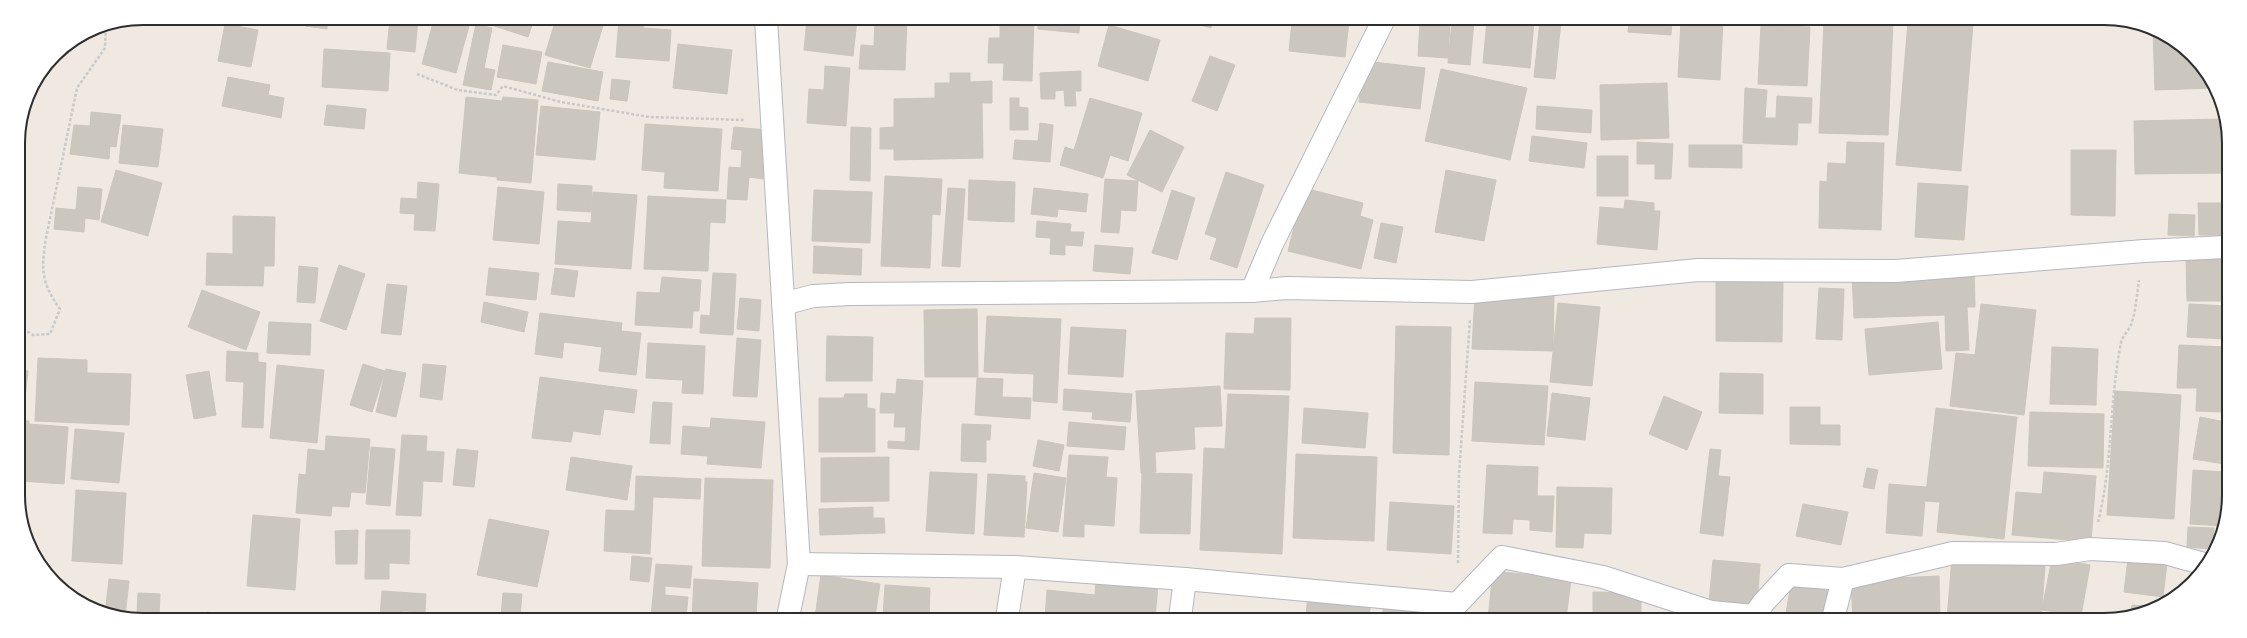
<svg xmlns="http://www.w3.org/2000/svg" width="2247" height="638" viewBox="0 0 2247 638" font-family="'Fira Sans Condensed',sans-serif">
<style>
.building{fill:#cbc7bf;stroke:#cbc5ba}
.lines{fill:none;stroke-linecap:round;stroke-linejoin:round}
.street-casing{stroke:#b4b7c1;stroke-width:24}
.path{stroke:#c9c9c9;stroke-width:2.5;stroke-dasharray:3 2;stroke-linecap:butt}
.street{stroke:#fff;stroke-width:22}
.rim{fill:none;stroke:#2e2e2e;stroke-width:2}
</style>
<rect width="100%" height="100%" fill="#efe9e1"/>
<g class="building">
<path d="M306,18H328L327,29L305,26Z"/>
<path d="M390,19H418L415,52L387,49Z"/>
<path d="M434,19L444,22L445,19H471L456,73L422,64Z"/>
<path d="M483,19H534L528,37L482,22Z"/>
<path d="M556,19H605L590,68L545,55Z"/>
<path d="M619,19H644L643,28L671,30L669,61L616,57Z"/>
<path d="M807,19L857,20L853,56L804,50Z"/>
<path d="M875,20H907L905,70L859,69L861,45L874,46Z"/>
<path d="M1000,20H1034L1032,81L1003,80L1004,63H988L989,38H1000Z"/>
<path d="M1038,20H1080L1079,33L1038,29Z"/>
<path d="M1193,20H1213L1211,28L1193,23Z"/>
<path d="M1279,21H1349L1345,57L1289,51L1292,22Z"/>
<path d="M1420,21H1450L1448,58L1418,56Z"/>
<path d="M1452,21H1474L1470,65L1448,63Z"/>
<path d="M1487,21H1534L1530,68L1483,63Z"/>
<path d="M1540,21H1561L1555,79L1534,77Z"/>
<path d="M1629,21H1672L1671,35L1628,32Z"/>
<path d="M1681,21H1723L1720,80L1678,77Z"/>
<path d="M1824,22H1893L1888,135L1819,133Z"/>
<path d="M1908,22L1973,24L1961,171L1896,165Z"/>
<path d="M225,24L258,30L251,67L218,61Z"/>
<path d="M476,24L492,28L484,68L495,70L491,90L463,85Z"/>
<path d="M1109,25L1160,40L1148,81L1098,66Z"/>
<path d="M1761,25L1810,27L1807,86L1758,84Z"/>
<path d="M2153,29L2167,35L2198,60L2212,88L2155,90Z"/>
<path d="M678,44L732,50L727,94L673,88Z"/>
<path d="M503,45L542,52L536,84L497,77Z"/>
<path d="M324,49L390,53L388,91L322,87Z"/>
<path d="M1210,56L1235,65L1217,111L1192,101Z"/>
<path d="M1364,61L1425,68L1420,109L1359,102Z"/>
<path d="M548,62L603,72L598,101L542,91Z"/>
<path d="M825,66L850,68L846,126L807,123L809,89L824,90Z"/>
<path d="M1441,69L1527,88L1510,160L1425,141Z"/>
<path d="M1081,71V91H1075L1076,106H1065L1064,90L1055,91V99H1041L1040,73Z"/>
<path d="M950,73H970V82L992,81V103H982L983,158L894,160V149H880V128L894,127V99L935,98V83H950Z"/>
<path d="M228,77L270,85L268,95L284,98L281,118L222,106Z"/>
<path d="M612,79L630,81L627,101L610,99Z"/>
<path d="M1667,83L1669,138L1601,140L1600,85Z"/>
<path d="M1745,88L1767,90L1765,118H1776L1777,96L1812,98L1811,123H1798L1797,145L1743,143Z"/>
<path d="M466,97L502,101L503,97L538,100L531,183L497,180V177L459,173Z"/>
<path d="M1010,98H1019V107L1028,108V130H1010Z"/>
<path d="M1090,98L1142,113L1128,161L1110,155L1103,178L1060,165L1065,147L1074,150Z"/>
<path d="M327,105L366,109L364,129L324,125Z"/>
<path d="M541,106L600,112L595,160L536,155Z"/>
<path d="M1537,106L1592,110L1591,133L1536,129Z"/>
<path d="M91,112L121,115L116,147L110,146L109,159L70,154L74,125L90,126Z"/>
<path d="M2222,119L2224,173L2135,174L2134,121Z"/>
<path d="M1040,123L1053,125L1050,162L1013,159L1015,140L1038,141Z"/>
<path d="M645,124L722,129L718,191L664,188L665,172L642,170Z"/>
<path d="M123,125L163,129L158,167L119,163Z"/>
<path d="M734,127L767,130L763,179L749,177L747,200L727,199L729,167L741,168L742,150L731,149Z"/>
<path d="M851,127L871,128L870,181L850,180Z"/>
<path d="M1150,130L1184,147L1162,192L1127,175Z"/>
<path d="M1532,136L1587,143L1584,168L1529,161Z"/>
<path d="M1637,142L1673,144L1671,179H1655V164H1637Z"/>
<path d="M1847,142L1884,143L1881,230L1819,228L1820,181L1827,182L1828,163L1846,164Z"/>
<path d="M1689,145H1742V168L1689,167Z"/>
<path d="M2071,150H2116L2115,216L2071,215Z"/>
<rect x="1597" y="156" width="31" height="40"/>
<path d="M116,170L162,183L148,236L101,222Z"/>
<path d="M1446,170L1496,180L1484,241L1435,232Z"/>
<path d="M1226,172L1264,185L1237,268L1210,259L1217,238L1205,234Z"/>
<path d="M885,176L942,179L940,215L932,214L930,268L881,266Z"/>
<path d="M1105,179L1138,181L1136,211L1121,210L1119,233L1101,232Z"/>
<path d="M969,180L1015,182L1014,222L968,220Z"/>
<path d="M418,182L439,184L435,231L414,230L415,214L400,213L401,198L417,199Z"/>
<path d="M1918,183L1968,186L1964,240L1915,237Z"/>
<path d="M558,184L592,186L591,212L557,210Z"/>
<path d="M78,187L102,189L99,220L85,218L84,232L54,229L56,208L76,210Z"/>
<path d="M498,187L544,192L539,244L493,240Z"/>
<path d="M948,188L965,189L960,267L942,266Z"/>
<path d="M1034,188L1088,194L1086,212L1058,209L1057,217L1031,214Z"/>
<path d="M1304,188L1363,203L1360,216L1373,220L1361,269L1288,251Z"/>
<path d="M814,190L872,192L870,243L812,241Z"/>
<path d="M1172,190L1195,198L1177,260L1152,253Z"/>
<path d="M593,192L637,195L631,269L555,264L558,221L591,223Z"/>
<path d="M648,196L726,200L725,223L710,222L708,271L644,269Z"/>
<path d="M1625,200L1654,203V211H1660L1657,250L1597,244L1600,207L1624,209Z"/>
<path d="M2198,203H2226V235H2199Z"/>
<path d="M2169,214L2195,215L2194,236L2168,235Z"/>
<path d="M233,216L275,217L274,266H264L263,286L206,285L207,253L233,254Z"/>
<path d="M1037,221L1071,224L1070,232H1084L1082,246L1065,245V255L1050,254L1051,238L1036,237Z"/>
<path d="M1381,223L1403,227L1396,263L1374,258Z"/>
<path d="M1095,245L1133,248L1130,274L1093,271Z"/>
<path d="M814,246L862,249L861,275L813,273Z"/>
<path d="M2226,257V301H2187L2186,258Z"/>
<path d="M339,265L365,274L346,330L320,321Z"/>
<path d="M299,266L318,268L315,303L297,302Z"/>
<path d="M489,268L539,273L536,300L486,295Z"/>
<path d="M555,268L578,271L574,297L551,294Z"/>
<path d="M1974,269L1975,307H1967L1969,350L1946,351L1945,315L1854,318L1852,274Z"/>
<path d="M713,273L736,274L733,335L700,333L701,315L710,316Z"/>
<path d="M662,277L701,280L699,311H693L692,328L635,325L637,292L660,293Z"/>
<path d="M1716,280L1783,281L1782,342L1716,341Z"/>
<path d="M387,284L407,286L401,335L381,333Z"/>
<path d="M1819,288L1844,289L1842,340L1816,339Z"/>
<path d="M202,290L260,312L246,350L188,327Z"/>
<path d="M1475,293L1554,294L1553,351L1472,349Z"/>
<path d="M740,298L761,300L759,331L737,329Z"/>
<path d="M484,302L528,312L524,332L481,322Z"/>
<path d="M1558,303L1600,307L1592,386L1550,382Z"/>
<path d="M1981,304L2036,310L2024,415L1950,406L1956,353L1975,355Z"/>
<path d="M2189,304L2226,306V339L2187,337Z"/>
<path d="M977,309L978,377H925L924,310Z"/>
<path d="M540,313L622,323L621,331L641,333L636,375L599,371L602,347L564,342L562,358L535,354Z"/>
<path d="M987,316L1061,319L1057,403L1033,401L1034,374L984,372Z"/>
<path d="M1255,318H1291L1290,390L1224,389L1226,333L1254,334Z"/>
<path d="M269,322L311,324L310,355L267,353Z"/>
<path d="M1938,322L1942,369L1869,375L1865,329Z"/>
<path d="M1396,326L1451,327L1449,455L1393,453Z"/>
<path d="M1071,327L1126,330L1123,377L1068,374Z"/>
<path d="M827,336L873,337L872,381H826Z"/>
<path d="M737,338L761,340L757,397L733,396Z"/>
<path d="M648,343L705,346L703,394L682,393L683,380L646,378Z"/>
<path d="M2179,345L2226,347L2225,412L2196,411L2197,388H2177Z"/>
<path d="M2052,347L2098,349L2096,405L2050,404Z"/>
<path d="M227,351L258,353V362L266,363L263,428L242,427L244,382L226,381Z"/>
<path d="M38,358L87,360V373L131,374L129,425L35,421Z"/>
<path d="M363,364L385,371L372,412L350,405Z"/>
<path d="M423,364L446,366L442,400L420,397Z"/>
<path d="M277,365L324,370L317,443L270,438Z"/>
<path d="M386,369L406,373L396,417L376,412Z"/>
<path d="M20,370L28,371L23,415H20Z"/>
<path d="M209,371L216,415L194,419L186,375Z"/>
<path d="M1720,373L1763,374V414L1719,413Z"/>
<path d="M540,377L637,390L634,413L604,409L600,435L573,431L571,442L532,438Z"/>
<path d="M977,378L1003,379L1002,397L1031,398L1030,419L975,415Z"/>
<path d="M897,379L923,381L919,450L888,448V441L905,442L906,427H894L895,413H880L881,393L896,394Z"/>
<path d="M1475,382L1548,386L1544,445L1472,441Z"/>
<path d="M1220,386L1222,426L1194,427L1195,449L1155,452L1156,472L1141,473L1136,391Z"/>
<path d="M1064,389L1132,394L1130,422L1092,419L1093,412L1063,410Z"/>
<path d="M2115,391L2181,395L2174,519L2107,515Z"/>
<path d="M1552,393L1590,398L1585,440L1547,436Z"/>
<path d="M845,394H867V408L875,409V452H819V398H844Z"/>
<path d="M1228,394L1289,396L1282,554L1200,550L1204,448L1225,449Z"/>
<path d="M1664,396L1702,412L1687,450L1649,434Z"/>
<path d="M653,402L672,403L670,444L650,443Z"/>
<path d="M1790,407H1820V425H1840V445L1790,444Z"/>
<path d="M1304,408L1368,413L1365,448L1302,443Z"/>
<path d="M1936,408L2017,417L2004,539L1937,532L1940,502L1925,501Z"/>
<path d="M2030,412L2104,414L2103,468L2028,466Z"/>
<path d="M2200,417L2225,422V464L2193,459Z"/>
<path d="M711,418L765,422L761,468L707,464L708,456L681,454L683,426L710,428Z"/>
<path d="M20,420L29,421V424L68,427L64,484L20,481Z"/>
<path d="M1069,422L1126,427L1124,450L1067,446Z"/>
<path d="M962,424L991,425L990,440H986V462L961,461Z"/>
<path d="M75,429L124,433L119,483L71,479Z"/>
<path d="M402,435L427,436L426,451L444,452L442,482L423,481L421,516L396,515Z"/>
<path d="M326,436L370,439L365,493L351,492L349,507L332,506L331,516L296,513L299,474L306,475L308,449L325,451Z"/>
<path d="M1038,440L1064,445L1059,471L1033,466Z"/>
<path d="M371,447L395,449L390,506L366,504Z"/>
<path d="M457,449L478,451L474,487L453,485Z"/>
<path d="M1710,449L1721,450L1718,476L1730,477L1723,536L1700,533Z"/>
<path d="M1296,454L1377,457L1374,541L1293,538Z"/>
<path d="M1069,455L1108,457L1106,477L1117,478L1114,526L1084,524V537L1063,536Z"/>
<path d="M571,457L632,466L627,500L566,490Z"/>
<path d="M889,457V501L821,502V458Z"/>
<path d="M1487,465L1538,467L1537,496H1554L1552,532L1530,530V520L1513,519L1512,534L1483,533Z"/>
<path d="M1867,468L1878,470L1874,489L1863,487Z"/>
<path d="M2193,470L2225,472V526L2190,524Z"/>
<path d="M930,472L977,474L974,534L926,531Z"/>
<path d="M2044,472L2096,476L2091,542L2012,535L2016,492L2042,494Z"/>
<path d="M1034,473L1066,478L1058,532L1026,528Z"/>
<path d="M1142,473L1192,474L1190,534L1140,533Z"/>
<path d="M988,474L1025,476V482H1027L1024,537L984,535Z"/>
<path d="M636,476L701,479L700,499L653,497L650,554L604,551L606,510L635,511Z"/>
<path d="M705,478L773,480L770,568L702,566Z"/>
<path d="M1889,484L1926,487L1922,536L1886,533Z"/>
<path d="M1557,487L1612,488L1611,534L1584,533L1583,548L1556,547Z"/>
<path d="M76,490L126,493L122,564L72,561Z"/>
<path d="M1390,502L1454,506L1451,554L1387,550Z"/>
<path d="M1803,504L1848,512L1841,545L1796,536Z"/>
<path d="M873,507V518H884L885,533L820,535L819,509Z"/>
<path d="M253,515L300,519L295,590L247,586Z"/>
<path d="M489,519L549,531L537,587L477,575Z"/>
<path d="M2188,527L2214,528L2213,549L2187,547Z"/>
<path d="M358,530L357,564H336L335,531Z"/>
<path d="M366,530H410L409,564L389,563V579H365Z"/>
<path d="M2129,550L2168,554L2163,597L2124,592Z"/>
<path d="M632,556L652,558L649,582L630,580Z"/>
<path d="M1952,558L2045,566L2041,620L1947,619Z"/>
<path d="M2052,558L2090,565L2081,616L2042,610Z"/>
<path d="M1713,560L1760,564L1757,606L1709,602Z"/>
<path d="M656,564L692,566L690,588L665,586V595L688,597L686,617H651Z"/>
<path d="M1493,571L1571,579L1566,619H1488Z"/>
<path d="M821,575L880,584L875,616L847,611L846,617H815Z"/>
<path d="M1939,576L1940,619H1853L1851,580Z"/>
<path d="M109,579L129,581L125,616L105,614Z"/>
<path d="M694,579L758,583L756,617H692Z"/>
<path d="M1096,580L1158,585L1155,618H1045L1047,590L1095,595Z"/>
<path d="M1791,584L1834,592L1829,619H1785Z"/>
<path d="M885,585L930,588L929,617H883Z"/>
<path d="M382,591L426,594L425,612L403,611V616H380Z"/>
<path d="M1593,592L1641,593V619H1593Z"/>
<path d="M138,593L160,594L159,616H137Z"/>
<path d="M503,593L522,594L520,616L524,617H501Z"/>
<path d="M1308,593L1371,600L1369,618H1306Z"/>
<path d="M1384,604L1440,611L1439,618H1382Z"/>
<path d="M2132,605L2157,607L2130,616Z"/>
<path d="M207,612L232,616H206Z"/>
</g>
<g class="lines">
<g class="street-casing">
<g id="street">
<path d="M766,19L799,564L788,617"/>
<path d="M1252,291L1272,244L1383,21"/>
<path d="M783,304L813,296L850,294L1252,291L1287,288L1472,292L1698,270L1896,271L2144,251L2226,247"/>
<path d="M799,564L1015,567L1185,579L1457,604L1502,557L1603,577L1711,612L1754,616L1764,602L1789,575L1843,579L1953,553L2056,554L2090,549L2165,553L2208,565"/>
<path d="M1007,618L1015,567"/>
<path d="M1180,618L1185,579"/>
<path d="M1833,619L1843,579"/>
</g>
</g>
<g class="path">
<path d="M417,74L458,90L496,95L503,86L561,102L649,117L745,120"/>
<path d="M19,326L33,335L50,334L60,309C41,282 41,270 46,238L77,88L105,48L106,25"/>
<path d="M2098,522C2113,463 2109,402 2121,343C2122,336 2130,330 2132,322C2136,309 2137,294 2139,280"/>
<path d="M1458,563L1459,474L1470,320"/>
</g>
<use href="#street" class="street"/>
</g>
<path d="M0 0H2247V638H0ZM143 25H2104A118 118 0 0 1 2222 143V495A118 118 0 0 1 2104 613H143A118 118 0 0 1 25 495V143A118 118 0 0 1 143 25Z" fill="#fff" fill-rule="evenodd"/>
<path class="rim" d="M143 25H2104A118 118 0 0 1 2222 143V495A118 118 0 0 1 2104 613H143A118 118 0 0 1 25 495V143A118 118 0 0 1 143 25Z"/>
</svg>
